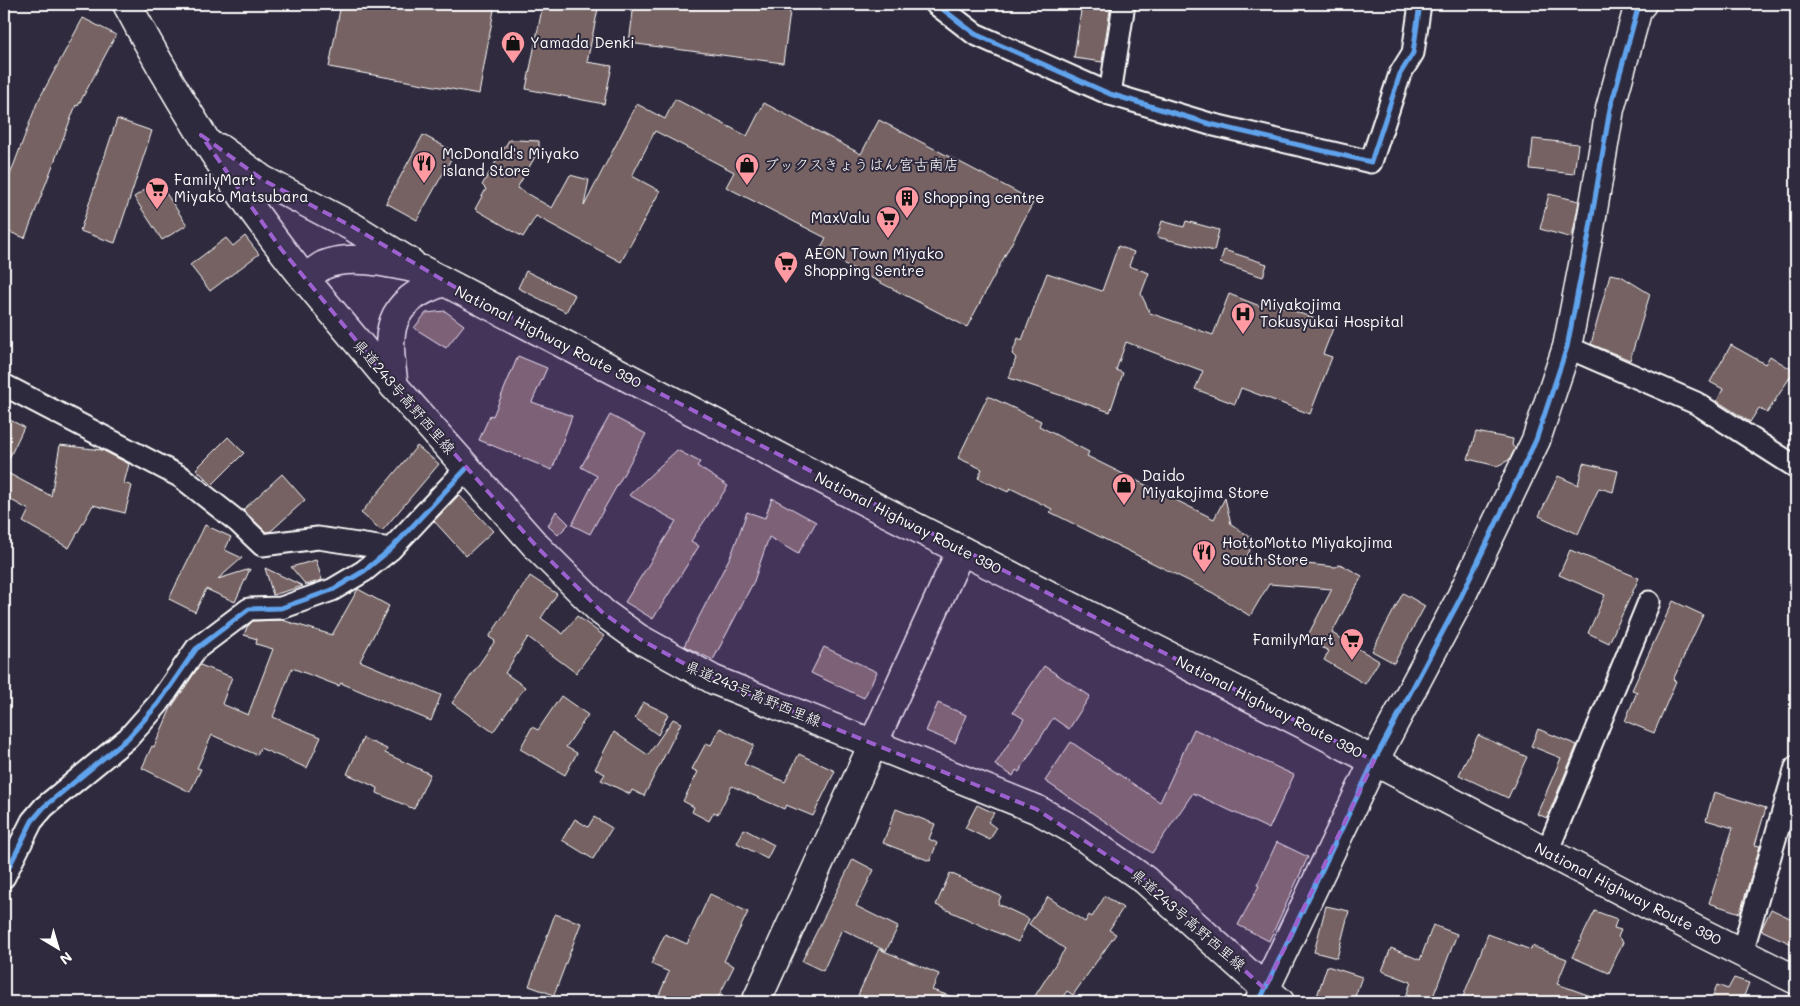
<svg xmlns="http://www.w3.org/2000/svg" width="1800" height="1006" viewBox="0 0 1800 1006" font-family="Mali,'Klee One',sans-serif">
<style>
.building{fill:#766262;stroke:#fff}
.lines{fill:none;stroke-linecap:round;stroke-linejoin:round}
.street-casing{stroke:#fff;stroke-width:25}
.secondary-casing{stroke:#fff;stroke-width:31}
.highway-casing{stroke:#fff;stroke-width:31}
.street{stroke:#2f2a3d;stroke-width:21}
.secondary{stroke:#2f2a3d;stroke-width:28}
.highway{stroke:#2f2a3d;stroke-width:28}
.cycleway-casing{stroke:#2f2a3d;stroke-width:8}
.cycleway{stroke:#60a3ed;stroke-width:5}
.marked{fill:#9c61cf;fill-opacity:0.2;stroke:#9c61cf;stroke-width:4;stroke-dasharray:10 6;stroke-linejoin:round}
.labels{text-anchor:middle;stroke-width:4;stroke-linejoin:round;paint-order:stroke}
.poi-label{font-size:15px;fill:#fff;stroke:#2f2a3d;text-anchor:start}
.street-label{font-size:15px;fill:#fff;stroke:#2f2a3d}
</style>
<rect width="100%" height="100%" fill="#2f2a3d"/>
<filter id="ink" filterUnits="userSpaceOnUse"><feTurbulence type="fractalNoise" baseFrequency=".02" numOctaves="2"/><feDisplacementMap in="SourceGraphic" scale="10" xChannelSelector="R" yChannelSelector="G"/><feConvolveMatrix kernelMatrix="1 2 1 2 8 2 1 2 1" color-interpolation-filters="sRGB"/></filter>
<g filter="url(#ink)">
<g class="building">
<path d="M341,4H495L479,94L329,67Z"/>
<path d="M543,4H599L587,62L612,66L604,104L526,89Z"/>
<path d="M634,4L791,5L783,63L629,43Z"/>
<path d="M1082,4H1111L1102,62L1074,58Z"/>
<path d="M83,18L116,35L78,106L76,105L25,238L4,230V191L37,103Z"/>
<path d="M675,99L747,136L764,103L861,154L879,120L1034,201L967,327L819,251L826,238L726,187L734,172L655,131L632,176L660,191L621,262L536,216L523,237L475,209L486,189L482,185L509,140H517L539,141V150L517,188L552,208L570,175L589,180L584,206L637,104L665,119Z"/>
<path d="M117,119L152,131L115,243L80,231Z"/>
<path d="M423,135L455,152L417,220L386,203Z"/>
<path d="M1533,139L1578,144L1574,174L1530,169Z"/>
<path d="M158,181L187,225L162,240L134,197Z"/>
<path d="M1549,194L1579,201L1572,238L1540,229Z"/>
<path d="M1162,221L1184,227L1186,221L1219,230L1214,251L1157,237Z"/>
<path d="M245,236L259,254L210,291L190,265L226,238L233,246Z"/>
<path d="M1118,246L1134,252L1129,266L1149,273L1141,294L1150,313L1213,335L1229,294L1260,306L1262,299L1334,326L1323,354L1332,357L1310,414L1241,388L1235,404L1195,389L1203,371L1126,342L1116,370L1123,373L1110,412L1009,378L1016,358L1012,354L1018,338L1022,340L1047,273L1102,291Z"/>
<path d="M1224,250L1267,264L1263,277L1220,263Z"/>
<path d="M526,271L575,295L566,312L518,288Z"/>
<path d="M1610,274L1621,276L1650,294L1630,360L1591,344Z"/>
<path d="M445,311L464,325L446,348L414,328L426,313Z"/>
<path d="M1731,345L1765,364L1770,356L1794,371L1767,413L1759,408L1750,422L1717,401L1723,389L1710,382Z"/>
<path d="M518,356L547,368L532,402L572,416L552,470L479,440L490,415L493,416Z"/>
<path d="M988,396L1041,421L1039,426L1089,452L1087,456L1214,519L1225,498L1231,524L1255,540L1246,558L1336,567L1340,564L1362,576L1332,633L1379,661L1365,684L1324,660L1329,651L1306,639L1332,589L1269,584L1250,616L1213,593L1050,512L1052,509L1010,488L1008,492L978,478L982,469L958,458Z"/>
<path d="M610,415L646,434L590,534L572,525L597,476L581,467Z"/>
<path d="M4,417L24,427L4,469Z"/>
<path d="M1476,432L1513,439L1512,445L1515,449L1509,460L1497,466L1468,459Z"/>
<path d="M228,437L244,453L212,485L196,469Z"/>
<path d="M60,445L102,450L129,464L124,483L132,486L125,513L93,505L69,548L23,522L29,510L4,496V471L51,496Z"/>
<path d="M417,446L439,464L382,531L361,513Z"/>
<path d="M677,450L700,462L697,466L728,486L691,541L699,546L653,619L625,602L676,521L629,495Z"/>
<path d="M1583,463L1618,471L1613,492L1599,488L1578,534L1539,516L1558,476L1578,485Z"/>
<path d="M282,474L305,500L271,531L266,532L243,510Z"/>
<path d="M459,495L493,531L466,556L434,521Z"/>
<path d="M772,498L816,522L798,554L769,537L754,581L713,660L684,646L732,553L747,512L765,518Z"/>
<path d="M556,511L569,524L558,535L548,526Z"/>
<path d="M205,525L231,537L225,550L242,558L218,579L250,569L235,602L206,589L195,612L169,599Z"/>
<path d="M1570,550L1639,578L1609,643L1588,633L1605,595L1559,575Z"/>
<path d="M316,560L322,580L306,585L291,567Z"/>
<path d="M265,568L303,586L273,595Z"/>
<path d="M530,576L557,594L541,618L563,634L577,616L604,636L576,673L528,637L505,673L525,687L493,732L452,703L495,641L489,637Z"/>
<path d="M358,589L389,606L360,661L441,695L431,721L341,683L339,686L292,668L273,717L321,737L307,768L260,748L257,755L212,735L197,768L201,769L190,792L142,768L152,746L154,747L171,708L200,665L232,677L222,704L248,715L273,649L256,644L257,639L244,635L247,627L253,621L282,620L332,635Z"/>
<path d="M1403,593L1425,606L1394,663L1372,651Z"/>
<path d="M1673,601L1703,615L1673,680L1676,681L1654,733L1625,721L1637,692L1632,690Z"/>
<path d="M824,647L877,672L864,698L811,673Z"/>
<path d="M1044,666L1090,696L1069,729L1053,718L1019,772L1016,770L1013,776L995,765L1024,719L1013,712Z"/>
<path d="M561,696L588,715L566,747L577,753L565,775L520,749L532,727L538,730Z"/>
<path d="M643,702L668,714L658,735L635,718Z"/>
<path d="M938,703L966,715L955,743L926,731Z"/>
<path d="M673,719L681,723L644,796L632,790L630,794L601,780L605,774L595,769L614,732L648,755Z"/>
<path d="M720,728L754,745L744,764L785,782L799,754L835,771L813,816L786,805L784,809L732,786L718,814L714,812L709,821L692,812L694,807L683,801L698,772L692,769L706,743L711,745Z"/>
<path d="M1194,729L1294,775L1269,829L1193,793L1152,853L1045,781L1071,742L1160,802Z"/>
<path d="M1538,729L1577,745L1547,818L1537,814L1561,758L1531,746Z"/>
<path d="M1478,735L1527,757L1508,798L1459,775Z"/>
<path d="M363,738L387,749L385,753L430,774L414,809L377,793L378,788L347,774Z"/>
<path d="M1714,792L1766,808L1755,845L1760,846L1740,913L1709,903L1733,828L1706,820Z"/>
<path d="M977,805L994,813L988,822L996,828L990,840L965,828Z"/>
<path d="M896,809L935,824L929,839L937,843L930,861L883,843Z"/>
<path d="M594,817L612,828L593,859L562,840L575,819L588,827Z"/>
<path d="M744,829L774,845L767,859L737,843Z"/>
<path d="M1277,842L1308,857L1269,941L1238,925L1259,886L1257,885Z"/>
<path d="M853,859L874,870L856,906L898,927L886,951L842,929L823,971L802,961Z"/>
<path d="M950,873L1001,896L998,904L1029,919L1018,942L936,905Z"/>
<path d="M710,894L748,912L724,961L734,966L716,1002H656L669,972L651,964L665,934L687,944Z"/>
<path d="M1105,896L1123,908L1109,930L1116,934L1073,995L1067,991L1059,1002H1031L1065,949L1029,924L1048,897L1085,922L1089,915L1092,917Z"/>
<path d="M1326,906L1349,911L1337,958L1314,952Z"/>
<path d="M1771,909L1796,921V946L1761,930Z"/>
<path d="M1595,911L1617,919L1614,928L1621,930L1618,937L1623,942L1609,973L1572,957Z"/>
<path d="M555,914L581,923L554,995L529,986Z"/>
<path d="M1433,925L1457,934L1431,1002H1404L1411,982L1382,971L1391,948L1420,960Z"/>
<path d="M1488,934L1531,950L1532,946L1567,959L1557,984L1602,1000L1601,1002H1461Z"/>
<path d="M879,949L939,974L932,990L962,1000L961,1002H875L858,995Z"/>
<path d="M1327,966L1362,977L1353,1002H1315Z"/>
<path d="M1734,978L1749,983L1744,996L1758,1002H1710L1717,985L1728,989Z"/>
</g>
<g class="lines">
<g class="street-casing">
<g id="street">
<path d="M936,4L975,34L1110,94L1210,124L1371,162L1400,74L1413,53L1420,4"/>
<path d="M1110,94L1124,4"/>
<path d="M1567,347L1696,403L1796,467"/>
<path d="M4,385L181,477L238,522L262,545L318,538L391,549"/>
<path d="M1547,852L1649,602"/>
<path d="M4,877L32,821L44,807L128,738L158,704L196,649L249,609L281,608L332,590L364,571L391,549L466,469"/>
<path d="M1742,952L1796,767"/>
</g>
</g>
<g class="secondary-casing">
<g id="secondary">
<path d="M305,279L394,386L537,547L602,612L638,638L714,680L1036,809L1072,829L1145,880L1280,1002"/>
<path d="M394,386C386,333 385,301 444,282"/>
<path d="M756,1002L961,550"/>
<path d="M1259,1002L1374,761L1459,601L1536,440L1567,347L1589,234L1610,109L1638,8L1642,4"/>
</g>
</g>
<g class="highway-casing">
<g id="highway">
<path d="M127,4C178,101 236,194 305,279C311,274 318,268 324,265C351,253 394,264 422,270L872,505L1307,726L1698,931L1796,980"/>
<path d="M219,148L263,180L353,227L411,263"/>
</g>
</g>
<use href="#street" class="street"/>
<use href="#secondary" class="secondary"/>
<use href="#highway" class="highway"/>
<g class="cycleway-casing">
<g id="cycleway">
<path d="M936,4L975,34L1110,94L1210,124L1371,162L1400,74L1413,53L1420,4"/>
<path d="M4,877L32,821L44,807L128,738L158,704L196,649L249,609L281,608L332,590L364,571L391,549L466,469"/>
<path d="M1259,1002L1374,761L1459,601L1536,440L1567,347L1589,234L1610,109L1638,8L1642,4"/>
</g>
</g>
<use href="#cycleway" class="cycleway"/>
</g>
</g>
<path class="marked" d="M201,135L263,180L353,227L465,293L1374,761L1265,989L1145,880L1036,809L714,680L638,638L602,612L537,547L383,373L281,249Z"/>
<defs>
<g id="shop-pin" transform="scale(1.25)"><path d="M0 17L-7.5 6A9.5 9.5 0 1 1 7.5 6Z" fill="#ff9aa2" stroke="#2f2a3d"/><path d="M-5-2.5h2.3a2.7 3.5 0 0 1 5.4 0H5L5.5 6h-11ZM-1.5-2.5h3a1.5 2.3 0 0 0-3 0Z" fill="#111"/></g>
<g id="restaurant-pin" transform="scale(1.25)"><path d="M0 17L-7.5 6A9.5 9.5 0 1 1 7.5 6Z" fill="#ff9aa2" stroke="#2f2a3d"/><path d="M-5-6h1v4h1v-4h1v4h1v-4h1v5L-1.5 .5V6h-2V.5L-5-1ZM5-6V6H3V1.5H1.5Q1.5-4 5-6Z" fill="#111"/></g>
<g id="supermarket-pin" transform="scale(1.25)"><path d="M0 17L-7.5 6A9.5 9.5 0 1 1 7.5 6Z" fill="#ff9aa2" stroke="#2f2a3d"/><path d="M-6-5.5h2.5l.6 2H6L4.5 2H-2.5L-4.4-4H-6ZM-1.5 3.2a1.3 1.3 0 1 0 .1 0ZM3 3.2a1.3 1.3 0 1 0 .1 0Z" fill="#111"/></g>
<g id="building-pin" transform="scale(1.25)"><path d="M0 17L-7.5 6A9.5 9.5 0 1 1 7.5 6Z" fill="#ff9aa2" stroke="#2f2a3d"/><path d="M-4-6H4V6H1V3H-1V6H-4ZM-2.5-4.3h1.7v1.8h-1.7ZM.8-4.3h1.7v1.8H.8ZM-2.5-1h1.7V.8h-1.7ZM.8-1h1.7V.8H.8Z" fill="#111"/></g>
<g id="hospital-pin" transform="scale(1.25)"><path d="M0 17L-7.5 6A9.5 9.5 0 1 1 7.5 6Z" fill="#ff9aa2" stroke="#2f2a3d"/><path d="M-5-5h3v3.5h4V-5h3V5h-3V1.5h-4V5h-3Z" fill="#111"/></g>
</defs>
<g fill-rule="evenodd">
<use href="#shop-pin" x="513" y="43"/>
<use href="#restaurant-pin" x="424" y="163"/>
<use href="#shop-pin" x="747" y="165"/>
<use href="#supermarket-pin" x="157" y="189"/>
<use href="#building-pin" x="907" y="198"/>
<use href="#supermarket-pin" x="888" y="218"/>
<use href="#supermarket-pin" x="786" y="263"/>
<use href="#hospital-pin" x="1243" y="314"/>
<use href="#shop-pin" x="1124" y="485"/>
<use href="#restaurant-pin" x="1204" y="552"/>
<use href="#supermarket-pin" x="1352" y="640"/>
</g>
<g class="labels">
<g class="poi-label">
<text x="530" y="48">Yamada Denki</text>
<text x="442" y="159">McDonald's Miyako<tspan x="442" dy="17">island Store</tspan></text>
<text x="764" y="170">ブックスきょうはん宮古南店</text>
<text x="174" y="185">FamilyMart<tspan x="174" dy="17">Miyako Matsubara</tspan></text>
<text x="924" y="203">Shopping centre</text>
<text x="870" y="223" text-anchor="end">MaxValu</text>
<text x="804" y="259">AEON Town Miyako<tspan x="804" dy="17">Shopping Sentre</tspan></text>
<text x="1260" y="310">Miyakojima<tspan x="1260" dy="17">Tokusyukai Hospital</tspan></text>
<text x="1142" y="481">Daido<tspan x="1142" dy="17">Miyakojima Store</tspan></text>
<text x="1222" y="548">HottoMotto Miyakojima<tspan x="1222" dy="17">South Store</tspan></text>
<text x="1334" y="645" text-anchor="end">FamilyMart</text>
</g>
<g class="street-label">
<text transform="translate(548 337) rotate(27)" y="5">National Highway Route 390</text>
<text transform="translate(404 397) rotate(49)" y="5">県道243号高野西里線</text>
<text transform="translate(908 523) rotate(27)" y="5">National Highway Route 390</text>
<text transform="translate(753 694) rotate(23)" y="5">県道243号高野西里線</text>
<text transform="translate(1269 707) rotate(27)" y="5">National Highway Route 390</text>
<text transform="translate(1628 894) rotate(27)" y="5">National Highway Route 390</text>
<text transform="translate(1188 920) rotate(41)" y="5">県道243号高野西里線</text>
</g>
</g>
<rect width="1800" height="1006" fill="none" stroke="#2f2a3d" stroke-width="20"/>
<rect x="10" y="10" width="1780" height="986" fill="none" stroke="#fff" stroke-width="2" filter="url(#ink)"/>
<g transform="translate(58 948) rotate(142)" stroke="#2f2a3d" stroke-width="4" paint-order="stroke">
<path d="M0-4L9 19L0 12L-9 19Z" fill="#ffffff"/>
<text y="-8" font-size="14" font-weight="bold" text-anchor="middle" fill="#ffffff">N</text>
</g>
</svg>
